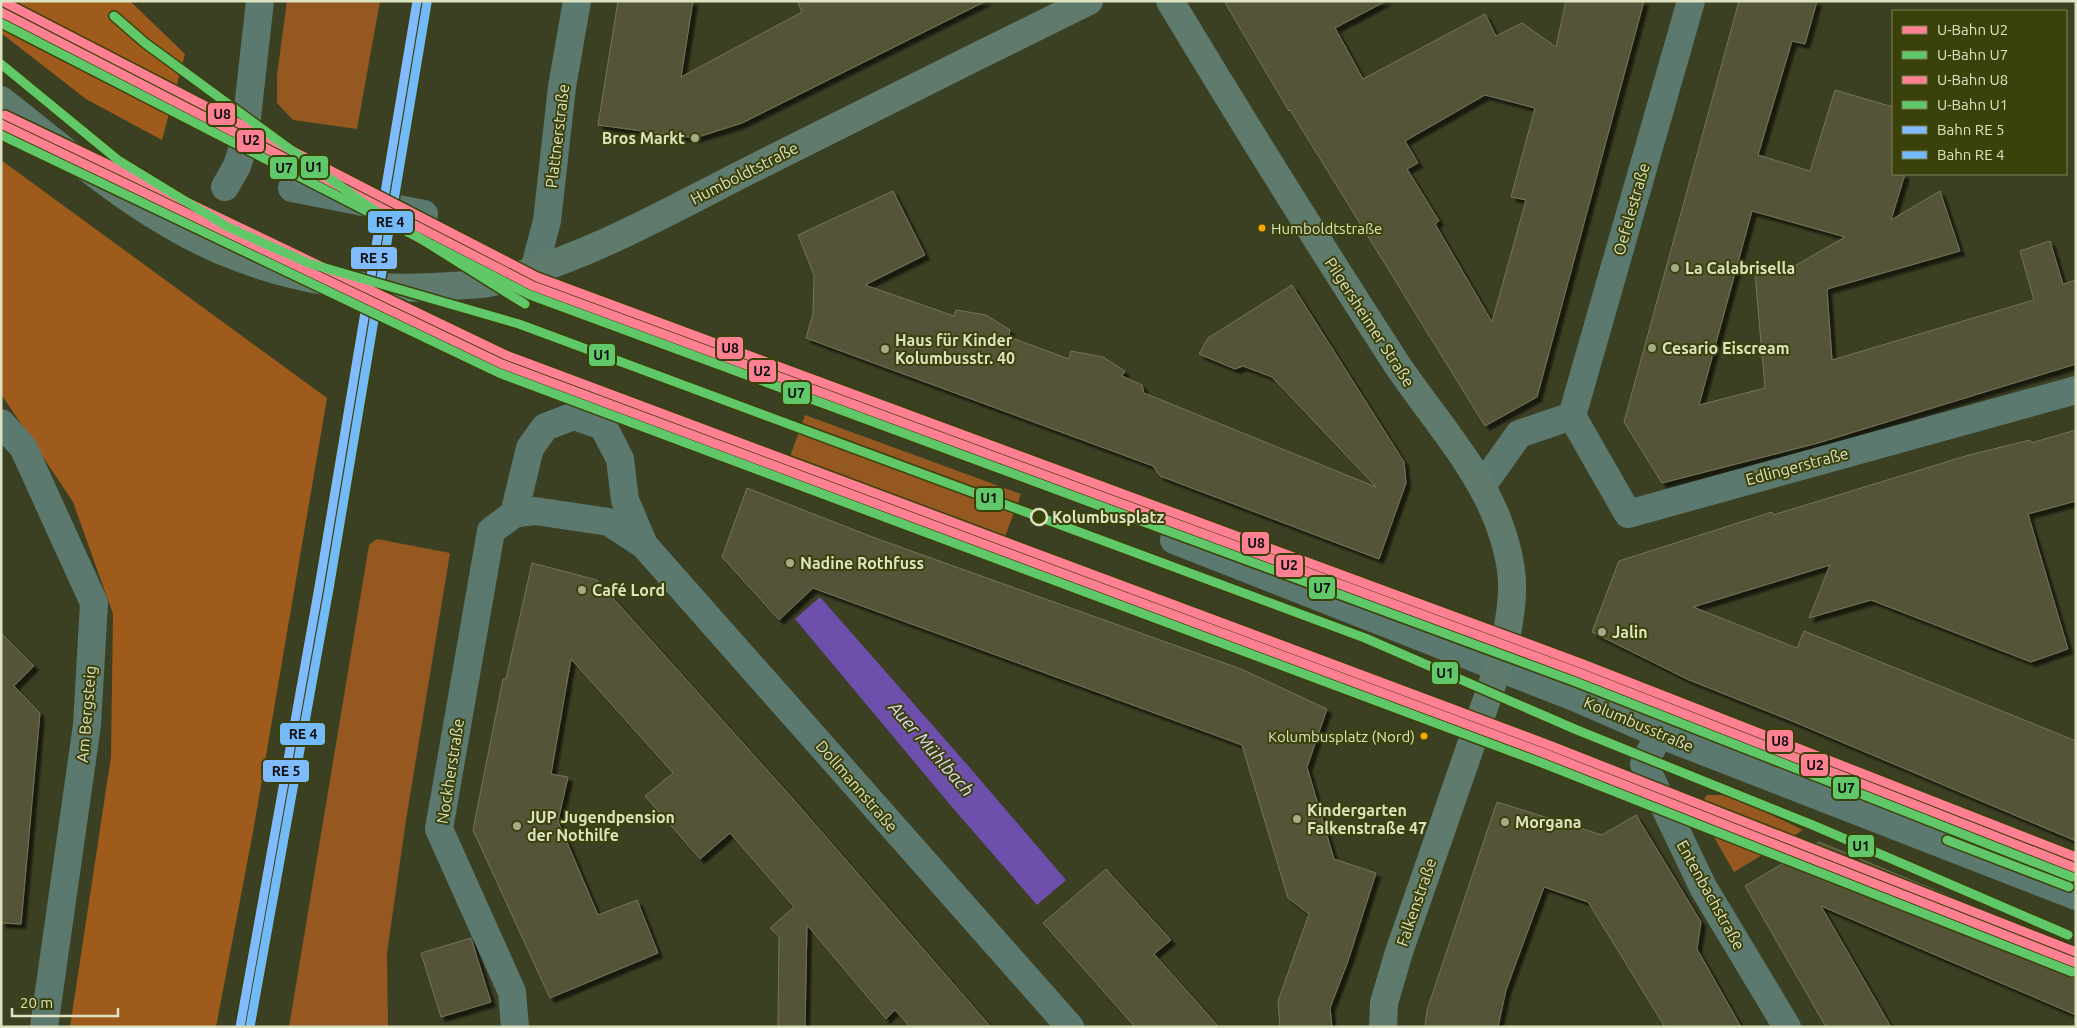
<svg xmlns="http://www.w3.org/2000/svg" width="2077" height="1028" viewBox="0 0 2077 1028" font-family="Ubuntu,sans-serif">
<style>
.green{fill:#955820}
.forest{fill:#9e5b1c}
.water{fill:#6f4fac}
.building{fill:#555339;stroke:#757459;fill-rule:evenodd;filter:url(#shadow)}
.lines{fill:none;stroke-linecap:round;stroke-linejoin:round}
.street{stroke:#5b796e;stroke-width:28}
.secondary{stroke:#5e7b6d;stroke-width:28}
.rail-1-casing{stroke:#3b410a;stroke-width:12}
.rail-2-casing{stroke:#3b410a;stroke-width:12}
.rail-1{stroke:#80baff;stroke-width:9}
.rail-2{stroke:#73baf8;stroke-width:9}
.metro-1-casing{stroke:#3b410a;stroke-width:12}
.metro-2-casing{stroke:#3b410a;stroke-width:12}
.metro-3-casing{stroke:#3b410a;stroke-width:12}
.metro-4-casing{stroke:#3b410a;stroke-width:12}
.metro-1{stroke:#ff8092;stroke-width:9}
.metro-2{stroke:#61c86a;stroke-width:9}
.metro-3{stroke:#ff8092;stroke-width:9}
.metro-4{stroke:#61c86a;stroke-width:9}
.poi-dot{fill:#a5aa8a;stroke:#3b410a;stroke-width:2}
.bus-dot{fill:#f7a600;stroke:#3b410a;stroke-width:2}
.stop-dot{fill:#3b410a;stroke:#dde3c1;stroke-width:2.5}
.labels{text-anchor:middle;stroke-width:4;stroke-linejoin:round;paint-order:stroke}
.bus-label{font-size:15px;fill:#dde3c1;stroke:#3b410a;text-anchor:start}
.street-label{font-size:16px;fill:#dde3c1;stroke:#3b410a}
.poi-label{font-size:16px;font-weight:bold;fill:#dde3c1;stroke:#3b410a;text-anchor:start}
.stop-label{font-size:16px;font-weight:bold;fill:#dde3c1;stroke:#3b410a;text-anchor:start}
.water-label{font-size:18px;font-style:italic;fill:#e0daf5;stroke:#3b410a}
.line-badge{stroke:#3b410a;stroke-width:2}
.pale-badge-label{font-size:14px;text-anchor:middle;font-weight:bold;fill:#111}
</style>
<defs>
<filter id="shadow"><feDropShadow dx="4.5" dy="4.5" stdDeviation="1" flood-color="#0009"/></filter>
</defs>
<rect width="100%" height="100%" fill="#3c4023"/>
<g class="green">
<path d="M287,1H380L357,129L293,120L277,103V75Z"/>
<path d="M805,415L1021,494L997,558L782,479Z"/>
<path d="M377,539L450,553L406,820L387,953L388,1027H289L369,545Z"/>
<path d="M1707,795H1730L1803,830L1734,872L1698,809Z"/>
</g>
<g class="forest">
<path d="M1,1H130L185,54L162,140L86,99L1,33Z"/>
<path d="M1,160L327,398L253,832L216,1027H70L111,757L113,614L73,502L1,394Z"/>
</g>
<path class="water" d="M820,597L971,769L1066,880L1037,905L952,807L795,619Z"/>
<g class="building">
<path d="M618,1H693L681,77L802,12L797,1H986L742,123L695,138L598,125Z"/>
<path d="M1224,1H1386L1335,28L1363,79L1485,14L1496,36L1522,23L1556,47L1566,1H1644L1537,397L1485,426L1290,110L1289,111ZM1485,95L1535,108L1511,197L1526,200L1492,322L1435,224L1439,221L1407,169L1418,163L1405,141Z"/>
<path d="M1739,1H1817L1805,44L1792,41L1758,155L1810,171L1835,90L1893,107V174H1905L1891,220L1940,191L1960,251L1827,289L1832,360L2034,300L2020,251L2050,241L2063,284L2076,280V364L1818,443L1662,483L1624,422ZM1752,211L1845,237L1784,272L1755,274L1765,388L1699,405Z"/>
<path d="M893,191L925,255L865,285L954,316L956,310L986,315L1010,330L1009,337L1069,359L1071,351L1103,357L1125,371L1122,376L1142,385L1144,393L1376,487L1272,377L1243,366L1235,369L1199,354L1208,338L1292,285L1404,462L1406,483L1379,559L1160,476L1153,466L806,338L813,314L814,275L798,235Z"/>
<path d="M2076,430V501L2028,514L2068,649L2031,662L1871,600L1809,618L1830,565L1693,607L1797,648L1804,631L2076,741V841L1792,721L1689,680L1592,632L1619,561L1772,512L1773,515L1969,455L2030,440L2031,443Z"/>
<path d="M747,488L875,538L1241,669L1327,709L1307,767L1334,859L1376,873L1348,961L1330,1008L1332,1027H1280L1278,1001L1309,914L1288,898L1242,745L813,588L779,620L722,557Z"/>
<path d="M532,563L597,580L794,800L991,1027H910L895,1010L886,1019L807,925L805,1027H778L779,937L770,928L794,907L730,833L700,859L645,796L673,773L571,659L551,774L568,777L558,821L598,915L637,900L658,953L550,998L473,830L503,679H506Z"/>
<path d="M1,633L34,666L14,686L40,713L21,924L1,923Z"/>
<path d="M1497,802L1602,835L1636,815L1701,922L1697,949L1741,1027H1665L1588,902L1544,887L1506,990L1498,1027H1425L1427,1010Z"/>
<path d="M1819,842L2076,949V1015L1821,906L1891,1027H1826L1745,886Z"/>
<path d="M1106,869L1171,940L1154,954L1219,1027H1135L1043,923Z"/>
<path d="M471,938L491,1002L441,1017L421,953Z"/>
</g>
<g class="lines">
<g class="street">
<path d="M225,187L237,166L244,144L260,1"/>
<path d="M292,188L424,214"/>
<path d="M534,270L547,221L562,87L577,1"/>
<path d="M1572,416L1628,514L2076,390"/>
<path d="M1572,416L1691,1"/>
<path d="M1,423L23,447L94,603L87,725L44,1027"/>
<path d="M1482,486L1519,434L1572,416"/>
<path d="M514,514L530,448L545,427L574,416L603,426L620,459L625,500L644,545"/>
<path d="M1174,540L1574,697L1659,734L2076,896"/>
<path d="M1659,734L1644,764L1703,887L1787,1027"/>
<path d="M515,1027L512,992L439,829L491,531L514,514L535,511L609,522L644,545L1070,1027"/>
</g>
<g class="secondary">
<path d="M1170,1C1243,122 1317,241 1394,360C1428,412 1476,463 1498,521C1518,573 1514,600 1503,653L1399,952L1384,1003L1383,1027"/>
<path d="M1,100C75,158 149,224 237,257C305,283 378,292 451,286C465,285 480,285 493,282C582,261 667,212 748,171C861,114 975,57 1089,1"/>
</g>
<g class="rail-1-casing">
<path id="rail-1" d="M240,1027L319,587L417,1"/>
</g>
<g class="rail-2-casing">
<path id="rail-2" d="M250,1027L329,589L427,3"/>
</g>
<use href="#rail-1" class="rail-1"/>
<use href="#rail-2" class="rail-2"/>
<g class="metro-1-casing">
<g id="metro-1">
<path d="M1,12L533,286L1580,673L2076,868"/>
<path d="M1,124L502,364L1546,754L2076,963"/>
</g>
</g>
<g class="metro-2-casing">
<g id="metro-2">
<path d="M1,23L530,295L1576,682L2072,877"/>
<path d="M1,135L499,373L1542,763L2072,972"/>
</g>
</g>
<g class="metro-3-casing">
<g id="metro-3">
<path d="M6,3L537,277L1583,664L2076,857"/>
<path d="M5,115L506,355L1549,745L2076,952"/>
</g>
</g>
<g class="metro-4-casing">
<g id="metro-4">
<path d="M114,16L145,43L362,202L525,304"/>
<path d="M1,64L118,160L228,227L308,263L519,324L1365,638L1577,730L1815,826L2068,935"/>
<path d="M1947,840L2069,887"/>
</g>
</g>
<use href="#metro-1" class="metro-1"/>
<use href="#metro-2" class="metro-2"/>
<use href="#metro-3" class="metro-3"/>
<use href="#metro-4" class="metro-4"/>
</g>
<g class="poi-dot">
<circle cx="695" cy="138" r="5"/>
<circle cx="1675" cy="268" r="5"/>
<circle cx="1652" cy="348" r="5"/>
<circle cx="885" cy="349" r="5"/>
<circle cx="790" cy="563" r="5"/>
<circle cx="582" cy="590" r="5"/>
<circle cx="1602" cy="632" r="5"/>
<circle cx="1297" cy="819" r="5"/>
<circle cx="1505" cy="822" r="5"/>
<circle cx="517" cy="826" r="5"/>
</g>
<g class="bus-dot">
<circle cx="1262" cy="228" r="4.5"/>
<circle cx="1424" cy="736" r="4.5"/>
</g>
<circle class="stop-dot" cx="1039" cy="517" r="8"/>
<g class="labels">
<g class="bus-label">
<text x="1271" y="234">Humboldtstraße</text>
<text x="1415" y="742" text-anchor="end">Kolumbusplatz (Nord)</text>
</g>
<g class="street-label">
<text transform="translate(557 136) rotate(-83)" y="6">Plattnerstraße</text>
<text transform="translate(744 173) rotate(-27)" y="6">Humboldtstraße</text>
<text transform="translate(1631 209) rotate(-74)" y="6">Oefelestraße</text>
<text transform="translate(1370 322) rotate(57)" y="6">Pilgersheimer Straße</text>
<text transform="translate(1797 466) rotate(-15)" y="6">Edlingerstraße</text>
<text transform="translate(86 714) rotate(-85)" y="6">Am Bergsteig</text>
<text transform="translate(1639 724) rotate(23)" y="6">Kolumbusstraße</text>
<text transform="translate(450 771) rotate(-81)" y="6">Nockherstraße</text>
<text transform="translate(857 786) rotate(49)" y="6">Dollmannstraße</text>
<text transform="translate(1711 895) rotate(61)" y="6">Entenbachstraße</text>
<text transform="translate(1416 902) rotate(-71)" y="6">Falkenstraße</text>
</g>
<g class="poi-label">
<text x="685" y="144" text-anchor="end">Bros Markt</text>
<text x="1685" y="274">La Calabrisella</text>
<text x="895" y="346">Haus für Kinder<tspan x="895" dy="18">Kolumbusstr. 40</tspan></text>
<text x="1662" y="354">Cesario Eiscream</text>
<text x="800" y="569">Nadine Rothfuss</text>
<text x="592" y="596">Café Lord</text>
<text x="1612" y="638">Jalin</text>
<text x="1307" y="816">Kindergarten<tspan x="1307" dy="18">Falkenstraße 47</tspan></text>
<text x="527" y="823">JUP Jugendpension<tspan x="527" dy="18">der Nothilfe</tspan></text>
<text x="1515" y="828">Morgana</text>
</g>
<g class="stop-label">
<text x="1052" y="523">Kolumbusplatz</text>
</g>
<g class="water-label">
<text transform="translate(931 749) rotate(49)" y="6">Auer Mühlbach</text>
</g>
</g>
<g class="line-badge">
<rect x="207" y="102" width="29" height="24" rx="5" fill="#ff8092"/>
<rect x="236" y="129" width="29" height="24" rx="5" fill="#ff8092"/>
<rect x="300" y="155" width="29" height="24" rx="5" fill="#61c86a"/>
<rect x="269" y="156" width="29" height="24" rx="5" fill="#61c86a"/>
<rect x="367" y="210" width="47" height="24" rx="5" fill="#73baf8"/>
<rect x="350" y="246" width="48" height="24" rx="5" fill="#80baff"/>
<rect x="716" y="336" width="28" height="24" rx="5" fill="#ff8092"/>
<rect x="588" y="343" width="28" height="24" rx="5" fill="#61c86a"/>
<rect x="748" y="359" width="29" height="24" rx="5" fill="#ff8092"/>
<rect x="782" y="381" width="29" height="24" rx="5" fill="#61c86a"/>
<rect x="975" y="487" width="29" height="24" rx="5" fill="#61c86a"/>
<rect x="1241" y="531" width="29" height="24" rx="5" fill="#ff8092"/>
<rect x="1275" y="554" width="29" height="24" rx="5" fill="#ff8092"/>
<rect x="1308" y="576" width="28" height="24" rx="5" fill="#61c86a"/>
<rect x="1431" y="661" width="28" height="24" rx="5" fill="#61c86a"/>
<rect x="279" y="722" width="47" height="24" rx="5" fill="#73baf8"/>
<rect x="1766" y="729" width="28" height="24" rx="5" fill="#ff8092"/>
<rect x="1800" y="753" width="29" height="24" rx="5" fill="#ff8092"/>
<rect x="262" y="759" width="48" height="24" rx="5" fill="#80baff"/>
<rect x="1832" y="776" width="28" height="24" rx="5" fill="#61c86a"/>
<rect x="1847" y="834" width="28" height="24" rx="5" fill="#61c86a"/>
</g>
<g class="pale-badge-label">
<text x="222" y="119">U8</text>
<text x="251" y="145">U2</text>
<text x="314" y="172">U1</text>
<text x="284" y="173">U7</text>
<text x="390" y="227">RE 4</text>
<text x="374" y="263">RE 5</text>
<text x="730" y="353">U8</text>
<text x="602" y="360">U1</text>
<text x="762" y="376">U2</text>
<text x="796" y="398">U7</text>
<text x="989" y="503">U1</text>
<text x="1256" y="548">U8</text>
<text x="1289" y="570">U2</text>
<text x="1322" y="593">U7</text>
<text x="1445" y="678">U1</text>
<text x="303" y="739">RE 4</text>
<text x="1780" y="746">U8</text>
<text x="1815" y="770">U2</text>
<text x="286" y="776">RE 5</text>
<text x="1846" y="793">U7</text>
<text x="1861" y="851">U1</text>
</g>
<rect width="2077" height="1028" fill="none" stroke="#dde3c1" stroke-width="5"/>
<rect x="1892" y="10" width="175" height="165" fill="#3b410a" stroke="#7c8253"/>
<rect x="1902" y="26" width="25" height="8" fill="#ff8092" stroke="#7c8253"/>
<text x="1937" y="35" font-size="15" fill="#dde3c1">U-Bahn U2</text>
<rect x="1902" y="51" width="25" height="8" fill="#61c86a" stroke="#7c8253"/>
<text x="1937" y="60" font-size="15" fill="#dde3c1">U-Bahn U7</text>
<rect x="1902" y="76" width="25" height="8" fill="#ff8092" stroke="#7c8253"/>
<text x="1937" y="85" font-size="15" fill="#dde3c1">U-Bahn U8</text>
<rect x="1902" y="101" width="25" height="8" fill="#61c86a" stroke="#7c8253"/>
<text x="1937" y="110" font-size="15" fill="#dde3c1">U-Bahn U1</text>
<rect x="1902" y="126" width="25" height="8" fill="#80baff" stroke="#7c8253"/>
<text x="1937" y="135" font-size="15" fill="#dde3c1">Bahn RE 5</text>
<rect x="1902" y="151" width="25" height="8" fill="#73baf8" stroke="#7c8253"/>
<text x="1937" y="160" font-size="15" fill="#dde3c1">Bahn RE 4</text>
<path d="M12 1008v8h106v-8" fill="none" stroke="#dde3c1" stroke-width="2.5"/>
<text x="20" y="1008" font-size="15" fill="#dde3c1" stroke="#3b410a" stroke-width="4" paint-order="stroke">20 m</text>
</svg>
